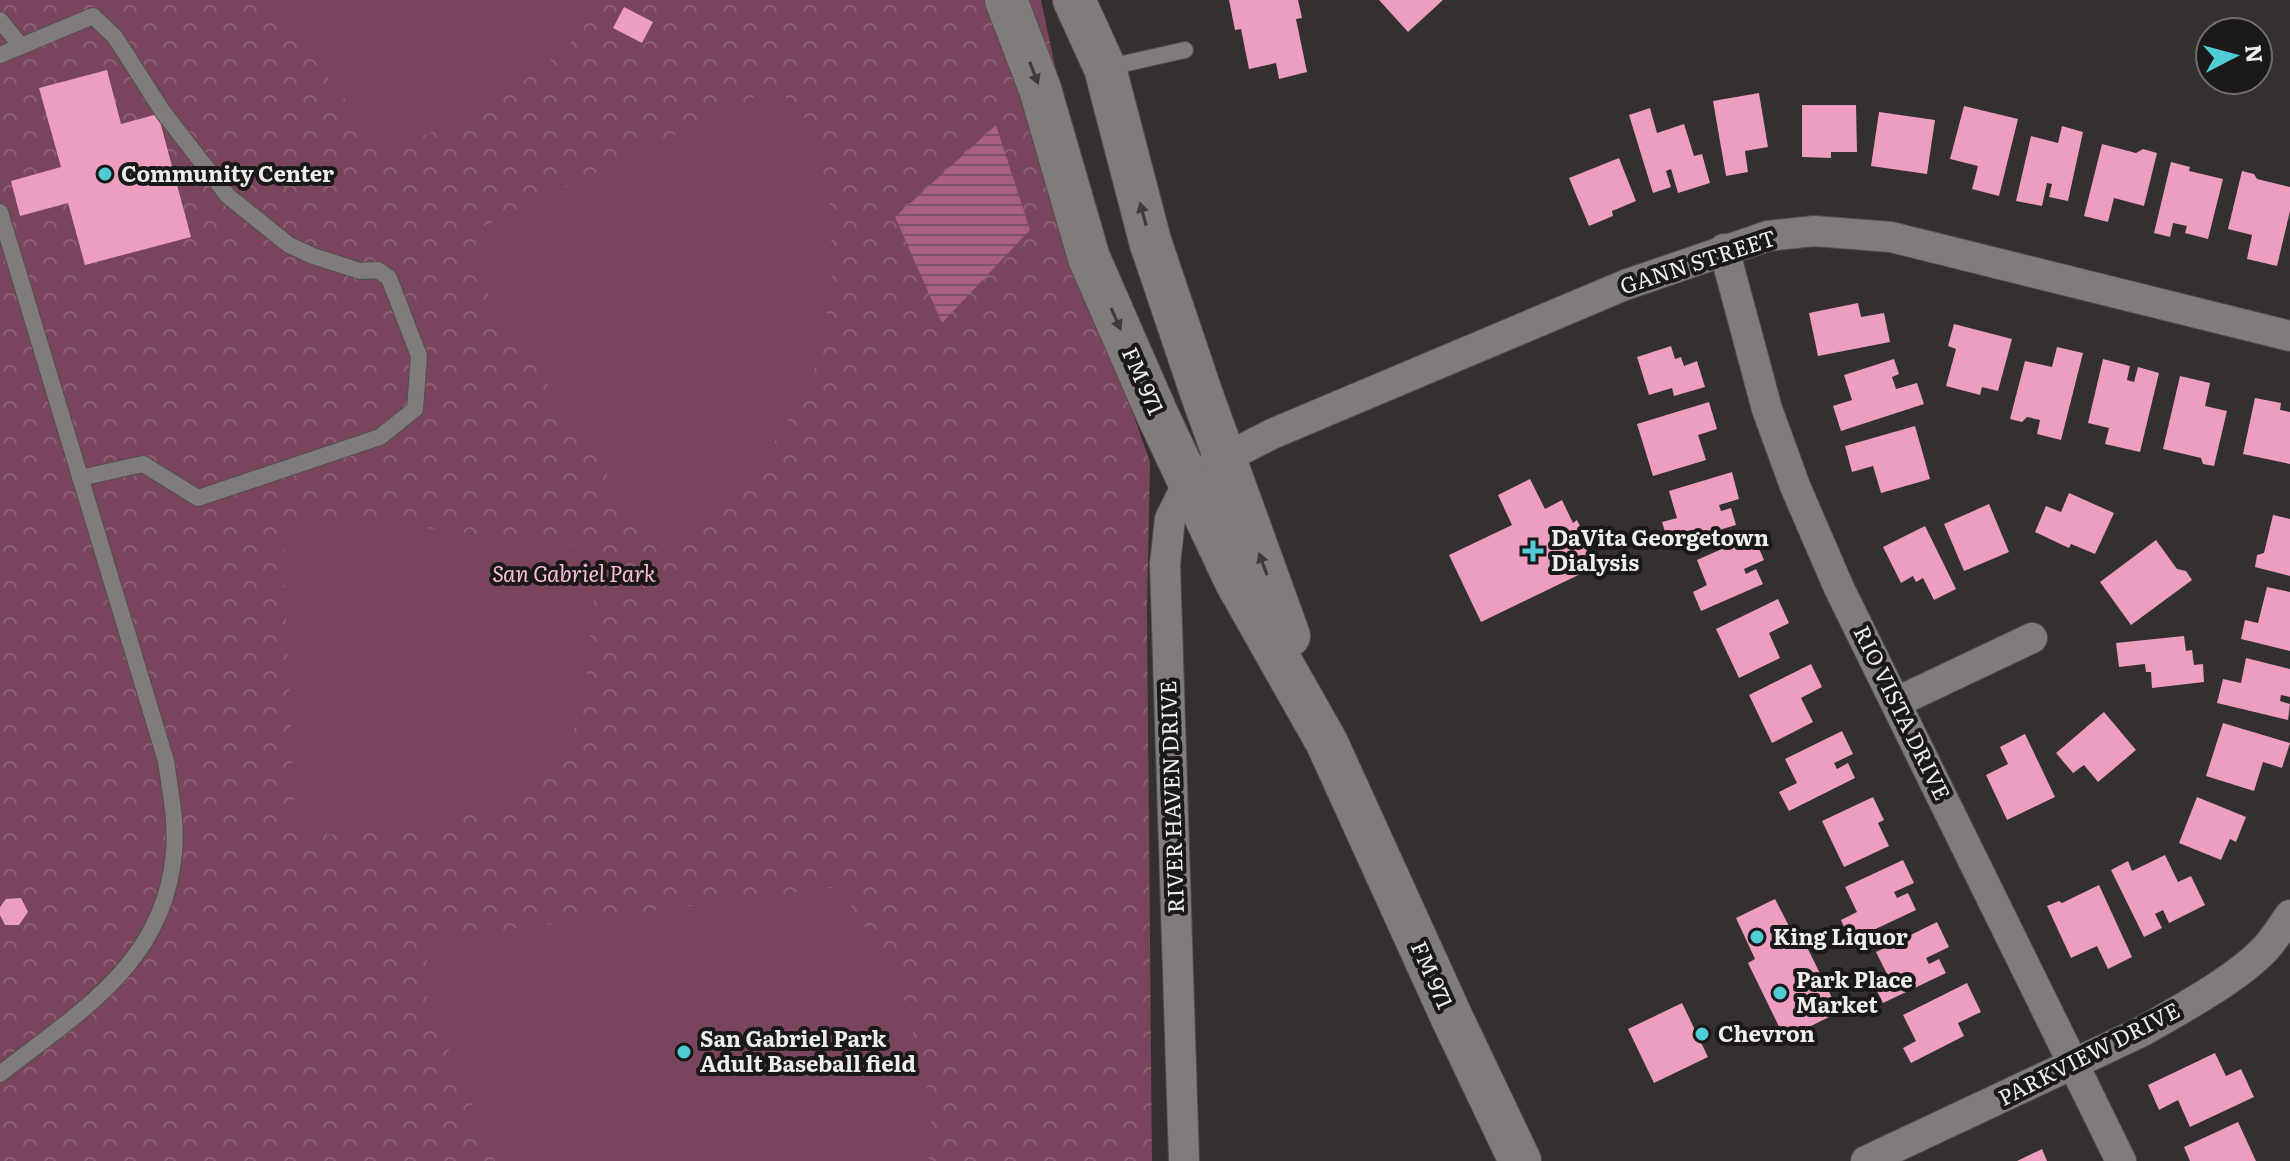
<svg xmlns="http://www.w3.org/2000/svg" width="2290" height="1161" viewBox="0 0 2290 1161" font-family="Literata,serif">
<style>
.park{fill:url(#park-crowns)}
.garden{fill:#79445d}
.water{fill:url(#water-rules)}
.building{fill:#ec9dc0}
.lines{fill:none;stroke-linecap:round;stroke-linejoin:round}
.service-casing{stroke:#524e50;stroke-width:18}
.minor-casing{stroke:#524e50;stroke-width:32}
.secondary-casing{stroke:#524e50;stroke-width:44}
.service{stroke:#807b7d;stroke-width:16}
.minor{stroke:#807b7d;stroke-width:30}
.secondary{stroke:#807b7d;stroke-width:42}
.oneway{fill:#3e3b3c}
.poi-dot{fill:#51ccd4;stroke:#1a1819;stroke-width:3}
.labels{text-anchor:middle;stroke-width:8;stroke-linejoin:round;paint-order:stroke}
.poi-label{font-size:22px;font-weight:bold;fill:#efeced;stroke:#1a1819;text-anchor:start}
.street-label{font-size:22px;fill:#efeced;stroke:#1a1819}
.park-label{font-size:22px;font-style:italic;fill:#fbbcd7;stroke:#1a1819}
</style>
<defs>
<pattern id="park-crowns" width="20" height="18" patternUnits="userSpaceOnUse" patternTransform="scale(2)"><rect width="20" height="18" fill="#79445d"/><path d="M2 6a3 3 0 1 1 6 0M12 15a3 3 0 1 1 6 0" fill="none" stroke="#8c5f75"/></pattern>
<pattern id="water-rules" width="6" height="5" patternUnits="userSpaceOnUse" patternTransform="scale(2)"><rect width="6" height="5" fill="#a85f81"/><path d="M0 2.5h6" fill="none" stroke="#7d5467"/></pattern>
</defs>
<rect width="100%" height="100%" fill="#342f31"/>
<path class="park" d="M0,0H1041L1122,382L1150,462L1147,613L1152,1161H0Z"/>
<g class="garden">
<path d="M269,0H590L583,31L539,70L487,106L386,153Z"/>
<path d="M776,87L807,120L829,192L832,272L821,356L784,429L733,498L657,551L470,266L480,228Z"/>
<path d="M325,516L599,549L582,715L550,769L502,804L418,831L296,836L283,553L297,520Z"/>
<path d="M838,887L883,954L904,999L931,1105L929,1161H495L420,980L435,939Z"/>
</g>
<path class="water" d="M996,125L1030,230L942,323L895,217Z"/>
<g class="building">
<path d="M1229,0H1298L1302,18L1296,19L1307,72L1279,79L1276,63L1249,69L1241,29L1235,30Z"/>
<path d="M1379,0H1443L1408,32Z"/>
<path d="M624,7L653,22L642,43L613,28Z"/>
<path d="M107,70L121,124L158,114L191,237L85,265L68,203L20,216L11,181L61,167L39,88Z"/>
<path d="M1759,93L1768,147L1745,151L1748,172L1726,176L1713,101Z"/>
<path d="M1802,105H1856L1857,152H1831V158L1802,157Z"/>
<path d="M1964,106L2018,119L1999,196L1972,189L1978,166L1950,159Z"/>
<path d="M1650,108L1657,133L1684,124L1694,156L1702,154L1710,183L1678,193L1671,169L1666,171L1671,187L1653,193L1629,115Z"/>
<path d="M1879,112L1935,120L1927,174L1871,166Z"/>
<path d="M2062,126L2083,132L2068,201L2049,197L2052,184L2047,183L2042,206L2016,201L2031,136L2058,143Z"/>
<path d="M2102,144L2136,153L2143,149L2157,153L2144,206L2114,198L2108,222L2084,216Z"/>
<path d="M1619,158L1636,201L1612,211L1613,216L1589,226L1569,178Z"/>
<path d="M2171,162L2190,167L2189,171L2223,179L2208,239L2185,233L2187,226L2173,223L2170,237L2154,233Z"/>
<path d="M2242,171L2254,174L2257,179L2290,187V211L2277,266L2247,259L2252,235L2228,229Z"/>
<path d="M1858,303L1861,317L1884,313L1890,342L1818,356L1809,313Z"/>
<path d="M1954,324L2012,339L1998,391L1982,387L1980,395L1946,386L1956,349L1948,346Z"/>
<path d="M1671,346L1675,359L1681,357L1684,366L1697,361L1705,387L1674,396L1672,388L1649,395L1637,357Z"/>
<path d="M2057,347L2083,353L2061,440L2037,434L2040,420L2027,417L2022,422L2010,419L2025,361L2052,367Z"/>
<path d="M1894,359L1899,374L1892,377L1896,389L1917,383L1924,404L1841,431L1833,406L1852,400L1844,375Z"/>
<path d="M2103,359L2130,366L2127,380L2134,382L2138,367L2159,373L2140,452L2105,444L2109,428L2088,423Z"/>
<path d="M2180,376L2210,383L2205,406L2227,411L2214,466L2203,464L2201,458L2163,449Z"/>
<path d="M2255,398L2281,403L2280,410L2290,412V464L2243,454Z"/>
<path d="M1709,402L1717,429L1698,435L1706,460L1653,476L1637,424Z"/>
<path d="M1915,426L1930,479L1881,493L1873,466L1852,472L1845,446Z"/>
<path d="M1732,472L1739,499L1719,505L1721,511L1731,508L1736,525L1669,545L1662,522L1677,518L1669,491Z"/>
<path d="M1530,479L1545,509L1562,500L1573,523L1577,520L1588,543L1584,544L1595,567L1481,622L1449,555L1512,525L1498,495Z"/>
<path d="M2069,493L2114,513L2095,554L2071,544L2069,548L2035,532L2046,506L2061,512Z"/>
<path d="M1989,504L2009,552L1964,571L1944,524Z"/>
<path d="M2273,515L2290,519V576L2255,567L2257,555L2264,553Z"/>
<path d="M1925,526L1956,589L1934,600L1923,578L1916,582L1913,576L1901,583L1883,547Z"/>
<path d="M1753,535L1764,560L1744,569L1746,574L1756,569L1763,584L1701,611L1693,592L1707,585L1697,560Z"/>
<path d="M2156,540L2177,569L2186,571L2192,580L2131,625L2100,582Z"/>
<path d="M2267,587L2290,592V651L2241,639L2245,620L2258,623Z"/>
<path d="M1778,599L1789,623L1769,633L1780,658L1739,678L1716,629Z"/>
<path d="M2184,636L2186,651L2192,650L2194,665L2203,664L2204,682L2152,688L2151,672H2146L2145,664L2119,667L2116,643Z"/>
<path d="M2246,658L2290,669V697L2281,695L2280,701L2290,704L2288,720L2217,703L2223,679L2241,683Z"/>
<path d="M1811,664L1822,687L1801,698L1813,722L1772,743L1749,695Z"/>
<path d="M2104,712L2136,750L2098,782L2084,765L2073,773L2056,753Z"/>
<path d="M2223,723L2290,743L2282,768L2263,762L2254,791L2206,776Z"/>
<path d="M1842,731L1853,754L1834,763L1837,769L1848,763L1855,778L1789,811L1779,792L1797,783L1785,759Z"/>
<path d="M2025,734L2055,797L2007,820L1986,775L2008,764L2000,747Z"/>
<path d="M1873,797L1884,820L1878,823L1889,846L1844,867L1822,821Z"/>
<path d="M2197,797L2246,817L2236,842L2230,839L2221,860L2179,843Z"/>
<path d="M2165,855L2178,882L2191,876L2205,905L2169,923L2163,910L2155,914L2162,928L2144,937L2111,870L2128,861L2132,871Z"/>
<path d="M1903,860L1914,883L1894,892L1897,898L1908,893L1916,910L1850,941L1841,920L1857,912L1845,887Z"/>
<path d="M2099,885L2132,957L2108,969L2097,946L2071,958L2047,906L2059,901L2062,903Z"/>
<path d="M21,898L28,912L19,925H5L0,915V907L6,899Z"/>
<path d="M1775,899L1796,940L1802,937L1839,1012L1785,1039L1748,963L1755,959L1736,918Z"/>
<path d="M1937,922L1949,947L1926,958L1929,964L1939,959L1946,973L1883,1003L1874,985L1889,978L1876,952Z"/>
<path d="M1967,983L1981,1012L1958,1023L1964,1036L1911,1063L1903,1048L1916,1041L1903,1015Z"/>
<path d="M1682,1003L1708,1057L1654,1083L1628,1029Z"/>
<path d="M2215,1053L2226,1076L2241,1069L2254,1097L2190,1127L2178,1100L2159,1110L2148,1085Z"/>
<path d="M2238,1122L2256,1161H2190L2184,1147Z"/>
<path d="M2042,1149L2047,1161H2017Z"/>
</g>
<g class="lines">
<g class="service-casing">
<g id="service">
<path d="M0,20L21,46"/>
<path d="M0,55L93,16L115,37L163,112L228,196L289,245L313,256L360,271L378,270L389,278L419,356L415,409L380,437L198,498L143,464L80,478"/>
<path d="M1105,68L1185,50"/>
<path d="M0,212L166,761C170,791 177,822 174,852C165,963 79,1012 0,1074"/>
</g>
</g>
<g class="minor-casing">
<g id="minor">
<path d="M1724,249L1767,409L1795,486L1839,588L2121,1161"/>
<path d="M1897,702L2032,638"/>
<path d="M1184,1161L1165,564L1170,519L1189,481L1225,458L1272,434L1625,285L1768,236L1814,231L1891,237L2290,336"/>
<path d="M1866,1161L2141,1032C2179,1010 2234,981 2264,950C2274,940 2282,926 2290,915"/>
</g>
</g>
<g class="secondary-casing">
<g id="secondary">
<path d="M1006,0L1040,89L1089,258L1158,416L1236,582L1327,743L1452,1018L1520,1161"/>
<path d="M1074,0L1105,68L1150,241L1202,395L1289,636"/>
</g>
</g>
<use href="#service" class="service"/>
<use href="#minor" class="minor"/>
<use href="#secondary" class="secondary"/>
</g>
<defs><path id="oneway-solid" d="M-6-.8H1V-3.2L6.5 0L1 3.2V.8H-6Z" transform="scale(2)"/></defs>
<g class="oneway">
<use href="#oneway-solid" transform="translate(1034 73) rotate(69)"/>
<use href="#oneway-solid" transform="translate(1143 214) rotate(-105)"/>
<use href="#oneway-solid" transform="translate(1116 319) rotate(66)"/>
<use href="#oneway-solid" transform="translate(1263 564) rotate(-110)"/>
</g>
<g class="poi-dot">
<circle cx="105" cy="174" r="8"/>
<path d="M1529 539h8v8h8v8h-8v8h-8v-8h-8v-8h8z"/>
<circle cx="1757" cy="937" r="8"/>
<circle cx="1780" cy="993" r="8"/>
<circle cx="1702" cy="1034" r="8"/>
<circle cx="684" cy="1052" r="8"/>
</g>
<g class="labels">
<g class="poi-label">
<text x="121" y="182">Community Center</text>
<text x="1551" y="546">DaVita Georgetown<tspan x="1551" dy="25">Dialysis</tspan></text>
<text x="1773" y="945">King Liquor</text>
<text x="1796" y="988">Park Place<tspan x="1796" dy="25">Market</tspan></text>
<text x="1718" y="1042">Chevron</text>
<text x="700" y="1047">San Gabriel Park<tspan x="700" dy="25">Adult Baseball field</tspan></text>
</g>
<g class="street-label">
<text transform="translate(1698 262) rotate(-18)" y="8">GANN STREET</text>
<text transform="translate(1143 381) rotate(66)" y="8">FM 971</text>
<text transform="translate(1902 713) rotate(64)" y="8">RIO VISTA DRIVE</text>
<text transform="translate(1172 797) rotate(-92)" y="8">RIVER HAVEN DRIVE</text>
<text transform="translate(1432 975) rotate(66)" y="8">FM 971</text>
<text transform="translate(2089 1054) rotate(-27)" y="8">PARKVIEW DRIVE</text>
</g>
<g class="park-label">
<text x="574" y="582">San Gabriel Park</text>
</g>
</g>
<g transform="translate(2234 56) rotate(84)"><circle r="38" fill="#1a1819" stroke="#6f6d6e" stroke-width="2"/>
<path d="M0-6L14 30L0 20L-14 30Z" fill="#51ccd4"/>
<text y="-12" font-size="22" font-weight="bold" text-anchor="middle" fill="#efeced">N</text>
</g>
</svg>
